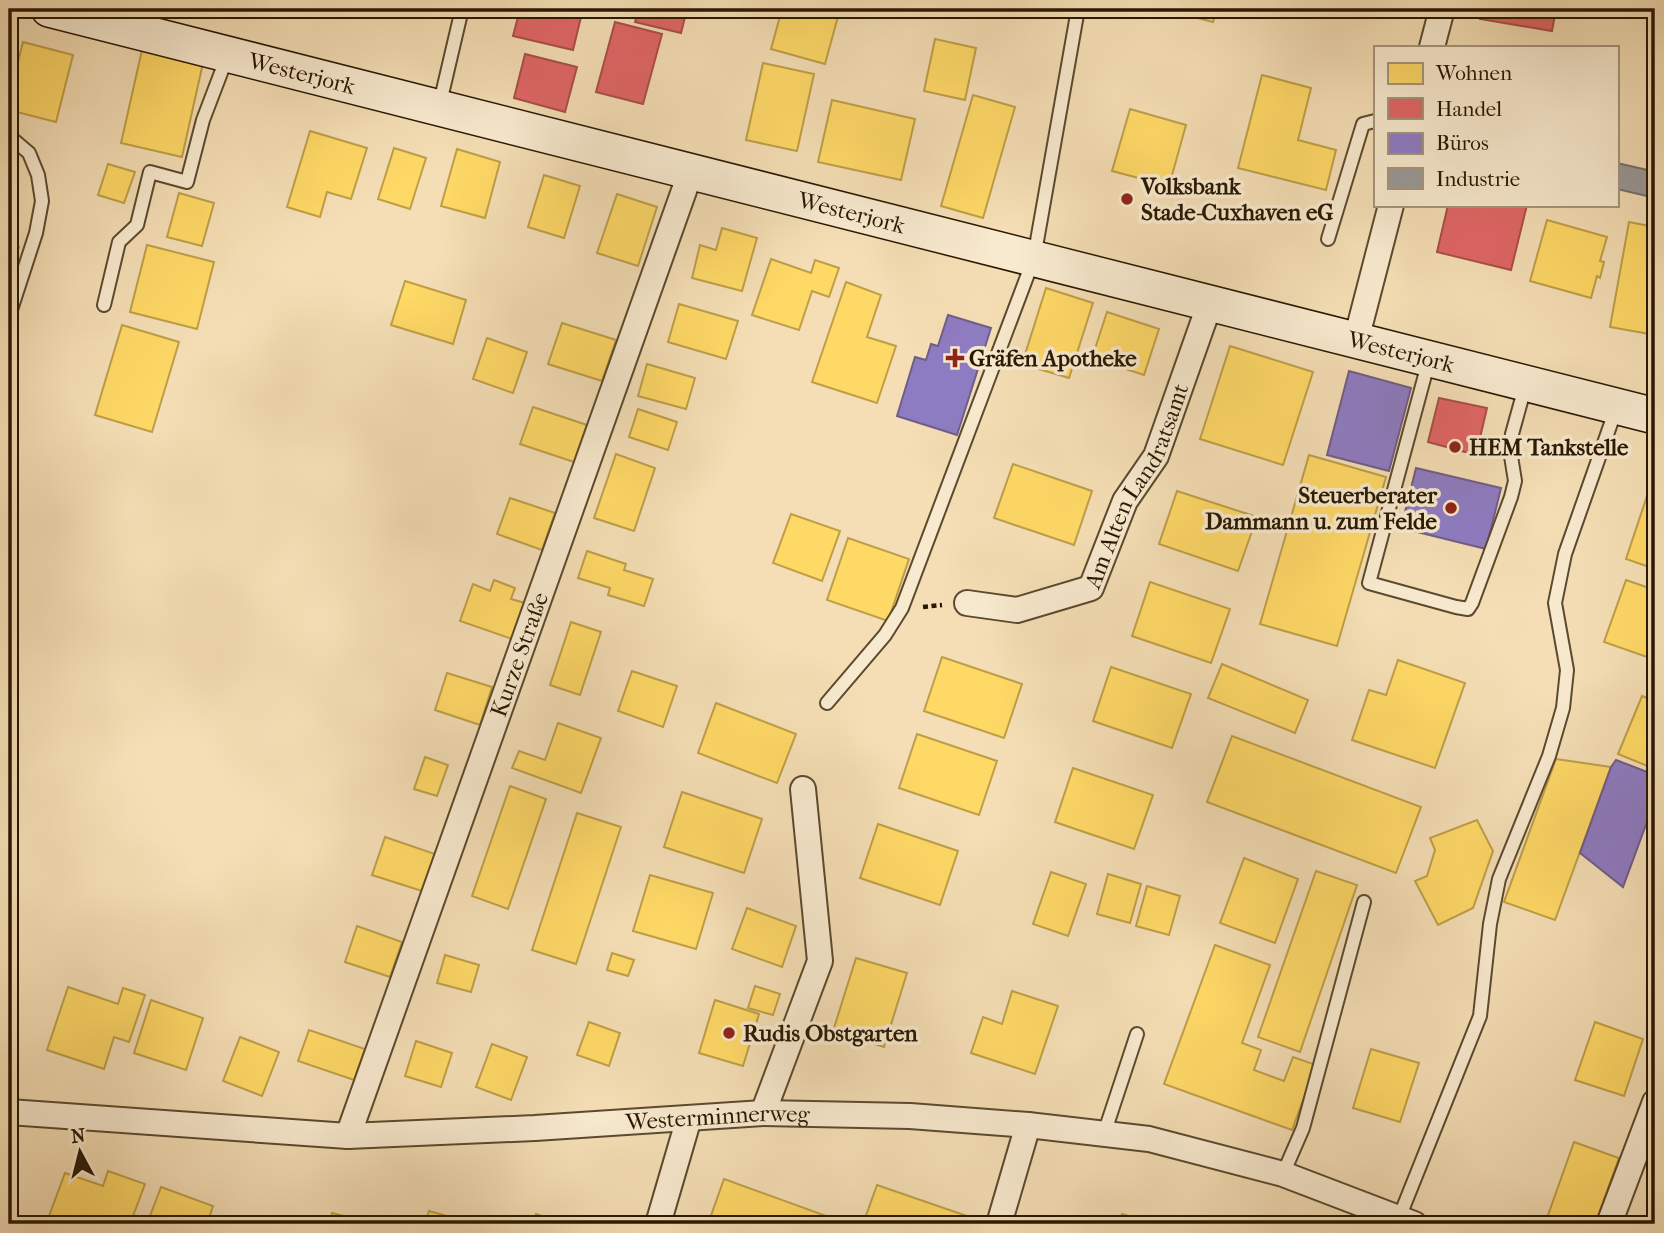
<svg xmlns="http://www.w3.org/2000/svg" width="1664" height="1233" viewBox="0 0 1664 1233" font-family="'IM FELL French Canon',serif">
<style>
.homes{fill:#ffd966;stroke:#be9f48;stroke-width:2}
.shops{fill:#e06666;stroke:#a94f48;stroke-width:2}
.offices{fill:#8e7cc3;stroke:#6f5e89;stroke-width:2}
.industry{fill:#999;stroke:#77726b;stroke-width:2}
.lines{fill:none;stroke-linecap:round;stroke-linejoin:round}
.lane-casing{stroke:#5b4a2e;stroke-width:16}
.street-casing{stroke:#5b4a2e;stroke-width:28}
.secondary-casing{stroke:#281801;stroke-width:38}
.path{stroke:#281801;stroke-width:4.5;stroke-dasharray:5 3.5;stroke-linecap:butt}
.lane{stroke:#f8eacf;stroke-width:12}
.street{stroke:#f8eacf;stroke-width:24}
.secondary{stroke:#f8eacf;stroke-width:35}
.poi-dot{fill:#8f2418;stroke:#f8eacf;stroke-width:2.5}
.labels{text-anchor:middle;stroke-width:7;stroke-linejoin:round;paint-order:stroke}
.street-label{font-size:23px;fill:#281801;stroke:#f8eacf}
.poi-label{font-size:23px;font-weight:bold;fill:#281801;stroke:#f8eacf;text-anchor:start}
</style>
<rect width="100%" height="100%" fill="#f5deb5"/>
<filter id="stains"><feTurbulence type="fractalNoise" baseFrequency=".00286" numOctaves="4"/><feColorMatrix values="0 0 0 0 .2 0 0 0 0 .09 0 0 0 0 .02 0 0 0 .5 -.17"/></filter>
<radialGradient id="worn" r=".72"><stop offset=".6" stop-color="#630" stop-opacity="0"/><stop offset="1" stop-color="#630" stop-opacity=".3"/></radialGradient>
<g class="homes">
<path d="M782,9H840L825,64L771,49Z"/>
<path d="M1163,9H1217L1213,22Z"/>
<path d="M1371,9H1396L1394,15Z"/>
<path d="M935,39L976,48L965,100L924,91Z"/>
<path d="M23,42L73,55L56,122L9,110V97Z"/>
<path d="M142,50L203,63L182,157L121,143Z"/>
<path d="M763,63L814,74L797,151L746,140Z"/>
<path d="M1262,75L1311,88L1298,140L1336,150L1326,190L1238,168Z"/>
<path d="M973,95L1015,107L983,218L941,206Z"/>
<path d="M832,100L915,119L901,180L818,162Z"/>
<path d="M1130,109L1186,125L1169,186L1112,171Z"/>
<path d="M310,131L367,148L351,199L327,192L320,217L287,207Z"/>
<path d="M394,148L426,158L410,209L378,199Z"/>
<path d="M457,149L500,162L485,218L441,206Z"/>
<path d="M108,164L135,172L124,203L98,195Z"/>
<path d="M544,175L580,186L564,238L528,227Z"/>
<path d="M179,193L214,203L202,246L167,237Z"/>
<path d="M617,194L657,207L638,266L597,253Z"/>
<path d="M1547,220L1607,237L1600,261L1604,262L1600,278L1597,276L1591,298L1530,281Z"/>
<path d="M1629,222L1655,227V335L1610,327Z"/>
<path d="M722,228L757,238L742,291L692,278L700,245L716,250Z"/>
<path d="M9,243L19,247L9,275Z"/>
<path d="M147,245L214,262L197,329L130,312Z"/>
<path d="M771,259L811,273L815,260L839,268L829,297L812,291L799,330L752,315Z"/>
<path d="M405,281L466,300L453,344L391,325Z"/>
<path d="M846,282L881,295L867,337L896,346L877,403L812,382Z"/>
<path d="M1046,288L1093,303L1069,378L1022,364Z"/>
<path d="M679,304L738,321L726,359L668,342Z"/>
<path d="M1107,312L1159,329L1144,375L1092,358Z"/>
<path d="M562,323L616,340L602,381L548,364Z"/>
<path d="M122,325L179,342L152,432L95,415Z"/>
<path d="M487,338L527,352L513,393L473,379Z"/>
<path d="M1230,346L1313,372L1283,465L1200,439Z"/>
<path d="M647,364L695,378L686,409L638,396Z"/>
<path d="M533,407L587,425L574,462L520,444Z"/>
<path d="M638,409L677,422L668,450L629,437Z"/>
<path d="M616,454L655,468L634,531L594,518Z"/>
<path d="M1309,455L1386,477L1337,646L1260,624Z"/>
<path d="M1013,464L1092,491L1074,545L994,518Z"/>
<path d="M1649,490L1655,493V569L1626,559Z"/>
<path d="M1177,491L1257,517L1238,571L1159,544Z"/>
<path d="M510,498L555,513L542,550L497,534Z"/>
<path d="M791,514L840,531L822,581L773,563Z"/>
<path d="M848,538L909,559L888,621L827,600Z"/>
<path d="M587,551L626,564L624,570L653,579L644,606L608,595L610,588L578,578Z"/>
<path d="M494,580L515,588L511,599L525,603L512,639L460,621L473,584L490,591Z"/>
<path d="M1626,580L1655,590V633L1647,657L1604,642Z"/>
<path d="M1150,582L1230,609L1211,663L1132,636Z"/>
<path d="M571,622L601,632L580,695L550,685Z"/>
<path d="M942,657L1022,684L1004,738L924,711Z"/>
<path d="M1398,660L1465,683L1435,768L1352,740L1369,690L1386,695Z"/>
<path d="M1222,664L1308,700L1295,733L1208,698Z"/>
<path d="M1111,667L1191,694L1172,748L1093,721Z"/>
<path d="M632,671L677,686L663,727L618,711Z"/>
<path d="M447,673L492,687L480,725L435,710Z"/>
<path d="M1642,696L1655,701V769L1618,754Z"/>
<path d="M716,703L796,734L777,783L698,753Z"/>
<path d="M558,723L601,738L581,793L512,768L519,751L545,760Z"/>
<path d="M917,734L997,761L979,815L899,788Z"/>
<path d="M1232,736L1421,807L1396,873L1207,802Z"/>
<path d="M425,757L448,765L437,796L414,789Z"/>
<path d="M1556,759L1611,767L1555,920L1504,902Z"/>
<path d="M1073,768L1153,795L1134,849L1055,822Z"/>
<path d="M510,786L546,799L508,909L472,896Z"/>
<path d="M682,792L762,819L744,873L664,847Z"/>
<path d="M577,813L621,827L576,964L532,950Z"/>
<path d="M1477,820L1493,851L1473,908L1438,925L1415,881L1427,876L1435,850L1430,838Z"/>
<path d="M878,824L958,851L940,905L860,878Z"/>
<path d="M385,837L435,854L422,891L372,875Z"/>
<path d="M1244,858L1298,879L1275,943L1220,923Z"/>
<path d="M1316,871L1357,885L1300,1052L1258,1037Z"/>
<path d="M1051,872L1086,884L1068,936L1033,924Z"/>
<path d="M1108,874L1141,884L1130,923L1097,914Z"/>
<path d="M650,875L713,893L696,949L633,931Z"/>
<path d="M1147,886L1180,896L1169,935L1136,926Z"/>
<path d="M747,908L796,926L782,967L732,949Z"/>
<path d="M357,926L402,942L390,977L345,962Z"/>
<path d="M1215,945L1270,965L1242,1043L1261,1050L1254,1070L1284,1081L1293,1057L1316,1065L1292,1130L1164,1084Z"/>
<path d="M612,953L634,960L628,976L607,970Z"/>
<path d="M445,955L479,965L471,992L437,983Z"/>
<path d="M856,958L907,973L884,1047L833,1031Z"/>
<path d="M755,986L780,994L773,1015L748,1008Z"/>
<path d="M68,987L118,1004L123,988L145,995L129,1042L114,1037L104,1069L47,1050Z"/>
<path d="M1012,991L1058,1006L1035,1074L971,1053L983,1017L1002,1024Z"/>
<path d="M151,1000L203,1018L186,1070L134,1053Z"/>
<path d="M715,1000L759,1014L743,1066L699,1053Z"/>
<path d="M589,1022L620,1033L609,1066L577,1055Z"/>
<path d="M1595,1022L1643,1039L1624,1096L1575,1080Z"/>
<path d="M309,1030L365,1049L354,1080L298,1061Z"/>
<path d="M240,1037L279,1052L262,1096L223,1081Z"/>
<path d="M416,1041L452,1053L441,1087L405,1076Z"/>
<path d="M492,1044L527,1057L511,1100L476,1087Z"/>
<path d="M1371,1049L1419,1063L1400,1122L1353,1108Z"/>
<path d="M1574,1142L1619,1158L1595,1224H1564L1547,1218Z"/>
<path d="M108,1171L145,1184L130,1224H46L65,1173L103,1186Z"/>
<path d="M724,1179L832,1218L830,1224H708Z"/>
<path d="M877,1185L970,1217L967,1224H863Z"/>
<path d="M161,1187L213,1206L207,1224H147Z"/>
<path d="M429,1211L472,1223V1224H425Z"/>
<path d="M332,1213L376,1224H329Z"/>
<path d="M536,1214L563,1224H532Z"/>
<path d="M1122,1214L1156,1224H1119Z"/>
</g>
<g class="shops">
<path d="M520,9H583L573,50L513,36Z"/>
<path d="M639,9H687L681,33L635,22Z"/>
<path d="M1482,9H1556L1552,31L1480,19Z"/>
<path d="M615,22L662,34L643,104L596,92Z"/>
<path d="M525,54L577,67L565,112L514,98Z"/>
<path d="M1448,205H1527L1511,270L1437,252Z"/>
<path d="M1439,398L1487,408L1476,455L1428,442Z"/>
</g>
<g class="offices">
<path d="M948,315L991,328L957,435L897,416L915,357L926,360L931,344L938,346Z"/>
<path d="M1349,371L1411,388L1389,471L1327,455Z"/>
<path d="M1416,468L1501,488L1486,549L1401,528Z"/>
<path d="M1616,760L1655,775V800L1623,887L1580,853L1611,767Z"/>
</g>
<path class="industry" d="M1617,163L1652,171L1647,196L1617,189Z"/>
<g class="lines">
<g class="lane-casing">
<g id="lane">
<path d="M9,11V9"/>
<path d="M439,107L462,9"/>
<path d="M9,136L29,153L38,175L42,201L36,233L9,316"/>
<path d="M1328,239L1363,124L1375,121"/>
<path d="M104,305L119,242L137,225L150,172L187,182L203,120L227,57"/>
<path d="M1429,360L1369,583L1456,607L1468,609L1472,603L1511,497L1515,481L1510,450L1512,434L1525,387"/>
<path d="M827,703L885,635L902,608L1034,258L1078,9"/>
<path d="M1104,1134L1137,1034"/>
<path d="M1283,1174L1303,1128L1364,902"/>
<path d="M1399,1218L1480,1016L1490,924L1499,879L1549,756L1563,708L1567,670L1555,603L1565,554L1616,409"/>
</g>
</g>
<g class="street-casing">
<g id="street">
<path d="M1432,47L1442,9"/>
<path d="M1356,340L1391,205"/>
<path id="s1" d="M967,603L1017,610L1091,588L1125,501L1156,456L1210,303"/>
<path id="s2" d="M9,1112L348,1136L535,1128L763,1113L910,1116L1028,1125L1149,1139L1283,1174L1414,1224"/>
<path d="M763,1113L820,961L803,789"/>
<path id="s3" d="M348,1136L691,171"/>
<path d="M658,1224L689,1118"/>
<path d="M999,1224L1028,1125"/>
<path d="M1609,1224L1655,1102"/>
</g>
</g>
<g class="secondary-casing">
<g id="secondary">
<path id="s4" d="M49,9L1655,416"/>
</g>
</g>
<path class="path" d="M923,607L942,605"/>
<use href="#lane" class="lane"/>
<use href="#street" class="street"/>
<use href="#secondary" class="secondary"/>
</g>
<g class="poi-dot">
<circle cx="1127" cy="199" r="7"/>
<path d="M951.5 347.5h7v7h7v7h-7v7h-7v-7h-7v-7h7z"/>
<circle cx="1455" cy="447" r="7"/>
<circle cx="1451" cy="508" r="7"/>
<circle cx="729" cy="1033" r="7"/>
</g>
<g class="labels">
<g class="street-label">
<text dy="8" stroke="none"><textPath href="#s4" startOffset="261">Westerjork</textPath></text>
<text dy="8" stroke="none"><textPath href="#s4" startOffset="828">Westerjork</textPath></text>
<text dy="8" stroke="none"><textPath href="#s4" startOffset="1395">Westerjork</textPath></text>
<text dy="8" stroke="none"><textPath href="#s1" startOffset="240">Am Alten Landratsamt</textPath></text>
<text dy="8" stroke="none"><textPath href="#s3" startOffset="511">Kurze Straße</textPath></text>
<text dy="8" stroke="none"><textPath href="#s2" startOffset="710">Westerminnerweg</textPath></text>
</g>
<g class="poi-label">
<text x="1141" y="194">Volksbank<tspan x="1141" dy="26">Stade-Cuxhaven eG</tspan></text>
<text x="969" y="366">Gräfen Apotheke</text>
<text x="1469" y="455">HEM Tankstelle</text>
<text x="1437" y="503" text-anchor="end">Steuerberater<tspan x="1437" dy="26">Dammann u. zum Felde</tspan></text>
<text x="743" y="1041">Rudis Obstgarten</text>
</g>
</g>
<rect width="1664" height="1233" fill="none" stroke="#f5deb5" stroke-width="35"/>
<rect x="10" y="10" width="1643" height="1212" fill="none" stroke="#281801" stroke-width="3.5"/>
<rect x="18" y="18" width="1629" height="1198" fill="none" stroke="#281801" stroke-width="2"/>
<rect x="1374" y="46" width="245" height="161" fill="#f8eacf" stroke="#a5967d" stroke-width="2"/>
<rect x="1388" y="63" width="35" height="21" fill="#ffd966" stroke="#a5967d" stroke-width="2"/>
<text x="1436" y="80" font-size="21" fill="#281801">Wohnen</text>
<rect x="1388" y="98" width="35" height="21" fill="#e06666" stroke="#a5967d" stroke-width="2"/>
<text x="1436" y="116" font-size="21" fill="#281801">Handel</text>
<rect x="1388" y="133" width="35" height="21" fill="#8e7cc3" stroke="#a5967d" stroke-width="2"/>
<text x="1436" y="150" font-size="21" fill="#281801">Büros</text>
<rect x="1388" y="168" width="35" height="21" fill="#999999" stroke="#a5967d" stroke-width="2"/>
<text x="1436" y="186" font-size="21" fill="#281801">Industrie</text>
<g transform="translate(80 1152) rotate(353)" stroke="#f8eacf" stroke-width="5" paint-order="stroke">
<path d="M0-5L12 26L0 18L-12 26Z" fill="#281801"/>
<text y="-10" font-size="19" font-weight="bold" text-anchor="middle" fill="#281801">N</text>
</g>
<rect width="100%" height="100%" filter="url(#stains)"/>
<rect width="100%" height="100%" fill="url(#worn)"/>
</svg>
